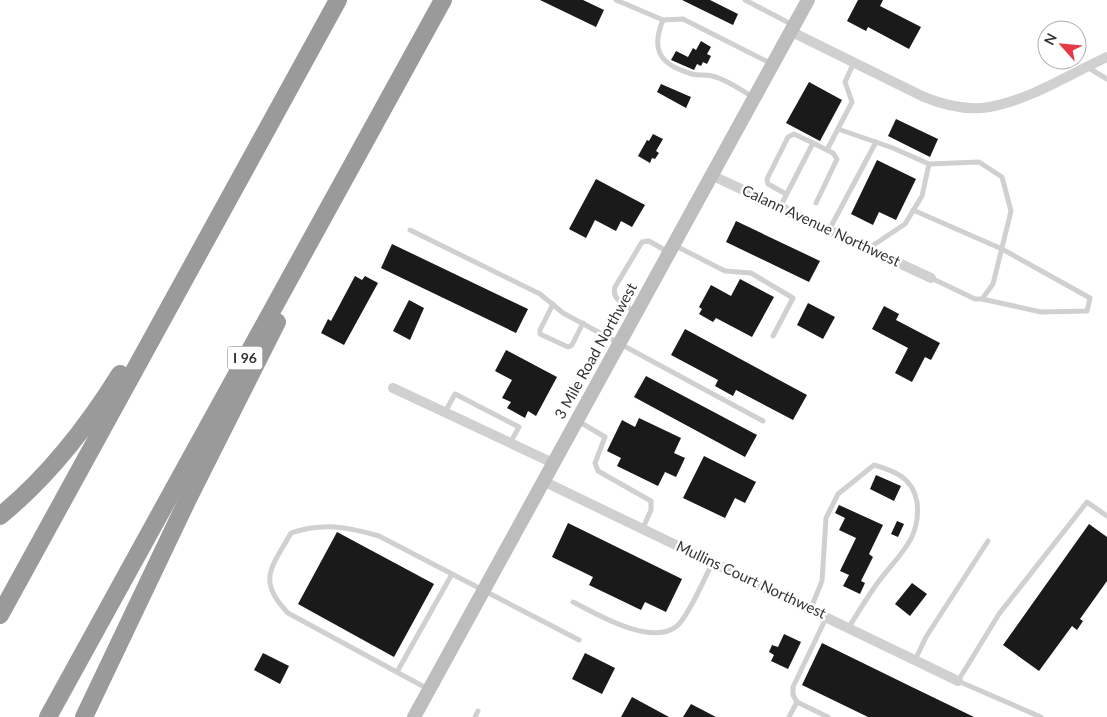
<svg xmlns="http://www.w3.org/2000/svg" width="1107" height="717" viewBox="0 0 1107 717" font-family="Lato,sans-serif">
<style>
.building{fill:#1a1a1a}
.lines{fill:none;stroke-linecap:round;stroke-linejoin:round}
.lane{stroke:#d0d0d0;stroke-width:5}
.street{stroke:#d0d0d0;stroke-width:10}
.secondary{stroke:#bdbdbd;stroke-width:14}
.highway{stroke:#9a9a9a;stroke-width:18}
.labels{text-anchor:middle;stroke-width:5;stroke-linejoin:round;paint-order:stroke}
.shield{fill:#fff;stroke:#707070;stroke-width:1}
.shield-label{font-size:14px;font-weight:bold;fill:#333}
.street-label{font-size:15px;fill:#333;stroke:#fff}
</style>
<rect width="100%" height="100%" fill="#fff"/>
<g class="building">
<path d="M540,0H583L604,10L596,27Z"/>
<path d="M682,0H710L738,14L733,25Z"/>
<path d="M858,0H883L880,6L921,27L909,49L868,27L866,31L847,21Z"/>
<path d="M701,41L711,47L707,54L711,56L707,64L703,62L701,66L697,64L694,70L671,60L676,51L688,57L693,48L696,50Z"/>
<path d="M809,82L842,100L820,141L786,123Z"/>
<path d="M661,84L691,97L686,108L657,92Z"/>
<path d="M896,119L938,139L930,157L888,136Z"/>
<path d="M653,134L663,139L656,151L659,153L655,159L652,158L650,163L638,156L647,140L649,141Z"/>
<path d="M877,160L916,179L896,220L879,212L873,225L851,214Z"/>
<path d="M596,179L645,205L632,227L621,221L616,231L595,220L586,238L569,229Z"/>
<path d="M736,221L820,261L809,282L726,242Z"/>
<path d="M392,244L528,309L516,333L381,268Z"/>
<path d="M355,276L362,280L365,276L378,283L344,345L321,333L328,319L331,321Z"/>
<path d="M740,279L774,297L752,337L716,318L713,322L699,314L702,309L699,307L711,285L731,296Z"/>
<path d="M409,300L424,308L410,340L393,331Z"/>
<path d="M808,303L835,317L823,339L797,325Z"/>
<path d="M884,306L899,314L896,320L940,343L931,360L925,357L912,382L895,373L908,348L872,329Z"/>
<path d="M685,329L807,395L793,420L736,390L733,396L715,386L718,380L671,355Z"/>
<path d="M506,350L557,377L536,416L528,411L525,418L507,408L511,402L502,398L512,380L495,371Z"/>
<path d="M646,376L757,435L745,457L634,397Z"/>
<path d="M639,418L681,438L674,453L685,458L676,477L665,472L658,486L617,466L621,458L607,451L622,420L635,427Z"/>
<path d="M704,456L756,482L745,503L735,498L725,518L683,498Z"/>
<path d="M876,475L901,486L894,501L870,489Z"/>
<path d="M839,505L883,525L869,554L873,557L861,581L865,583L860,594L843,586L849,575L840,571L856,538L839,530L845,518L835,513Z"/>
<path d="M897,521L904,524L898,537L891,534Z"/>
<path d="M568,523L682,579L666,612L645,602L641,610L589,585L593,577L552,557Z"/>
<path d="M1089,524L1107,537V581L1080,619L1083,621L1077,630L1072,626L1039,671L1003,645Z"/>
<path d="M337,532L434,584L394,657L298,604Z"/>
<path d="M912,583L927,594L910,616L895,604Z"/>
<path d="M784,634L801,642L788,669L771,661L774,655L769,652L772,645L778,647Z"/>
<path d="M822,643L916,689L974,717H868L802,685Z"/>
<path d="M263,653L289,666L280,684L254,670Z"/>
<path d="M585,653L615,668L602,694L572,679Z"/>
<path d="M632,697L669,717H621Z"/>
<path d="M691,704L716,717H683Z"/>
</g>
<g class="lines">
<g class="lane">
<path d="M616,0L663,20L683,19L772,64"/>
<path d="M745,0L793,25"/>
<path d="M663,20C650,51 661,65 692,74C699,76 705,74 712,76C726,79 741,90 753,97"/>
<path d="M1087,67L1107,79"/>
<path d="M838,129L893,148L929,164L979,162L1002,177L1011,211L993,284L982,299H975L931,278"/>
<path d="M827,150L852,102L845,82L854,62"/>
<path d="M786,194L768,184L767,179L788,137L794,134L813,143"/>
<path d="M780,207L813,143L833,153L837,159L816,203"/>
<path d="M913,210L1002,249L1090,298L1087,311L1041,312L982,299"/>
<path d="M410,230L540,294L563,313L763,421"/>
<path d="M829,230L876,142"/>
<path d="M674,245L725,271L751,273L793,298L773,336"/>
<path d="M869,248L905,224L922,196L929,164"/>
<path d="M553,304L540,330V334L568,347L572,345L583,323"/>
<path d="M636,312C627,306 611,301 615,287L642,242L649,241L668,252"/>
<path d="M445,412L455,394L519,427L510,443"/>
<path d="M578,421L605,437L595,463L598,471L651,501V510L643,528"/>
<path d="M573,602C597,614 651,647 677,626C688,617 705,577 713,562"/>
<path d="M811,608L822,581L826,518L838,494L874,465C895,471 913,478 917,502C922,542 894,558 874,588C865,601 857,614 849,627"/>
<path d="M915,660L926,637L988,541"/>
<path d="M397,672L452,574"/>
<path d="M428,689L288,613C256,580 272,567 291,533C323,522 348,527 379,536L579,640"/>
<path d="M797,702L828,717"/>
<path d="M475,717L478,711"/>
<path d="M789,717L797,702L793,695V687L826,618"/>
<path d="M1041,717L958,681L999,614L1087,502L1107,516"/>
</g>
<g class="street">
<path d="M790,31L924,97C944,105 967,111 989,107C1030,100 1070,74 1107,57"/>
<path d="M711,175L931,278"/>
<path d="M393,388L553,463"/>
<path d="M543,481L958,681"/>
</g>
<path class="secondary" d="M414,717L808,0"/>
<g class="highway">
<path d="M0,516C49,476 87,427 120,374"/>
<path d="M0,615L338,0"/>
<path d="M48,717L443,0"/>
<path d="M84,717L187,501L277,322"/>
</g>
</g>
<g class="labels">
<rect class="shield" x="227.5" y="346.5" width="35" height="23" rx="4"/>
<g class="shield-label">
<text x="245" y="363">I 96</text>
</g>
<g class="street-label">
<text transform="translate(821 226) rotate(25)" y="5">Calann Avenue Northwest</text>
<text transform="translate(596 351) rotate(-61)" y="5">3 Mile Road Northwest</text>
<text transform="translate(751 580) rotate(25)" y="5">Mullins Court Northwest</text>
</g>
</g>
<g transform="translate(1062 45) rotate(297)"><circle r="24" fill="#ffffff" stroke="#adadad"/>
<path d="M0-4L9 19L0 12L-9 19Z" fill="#e63946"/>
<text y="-8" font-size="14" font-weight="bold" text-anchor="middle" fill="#333333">N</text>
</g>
</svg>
